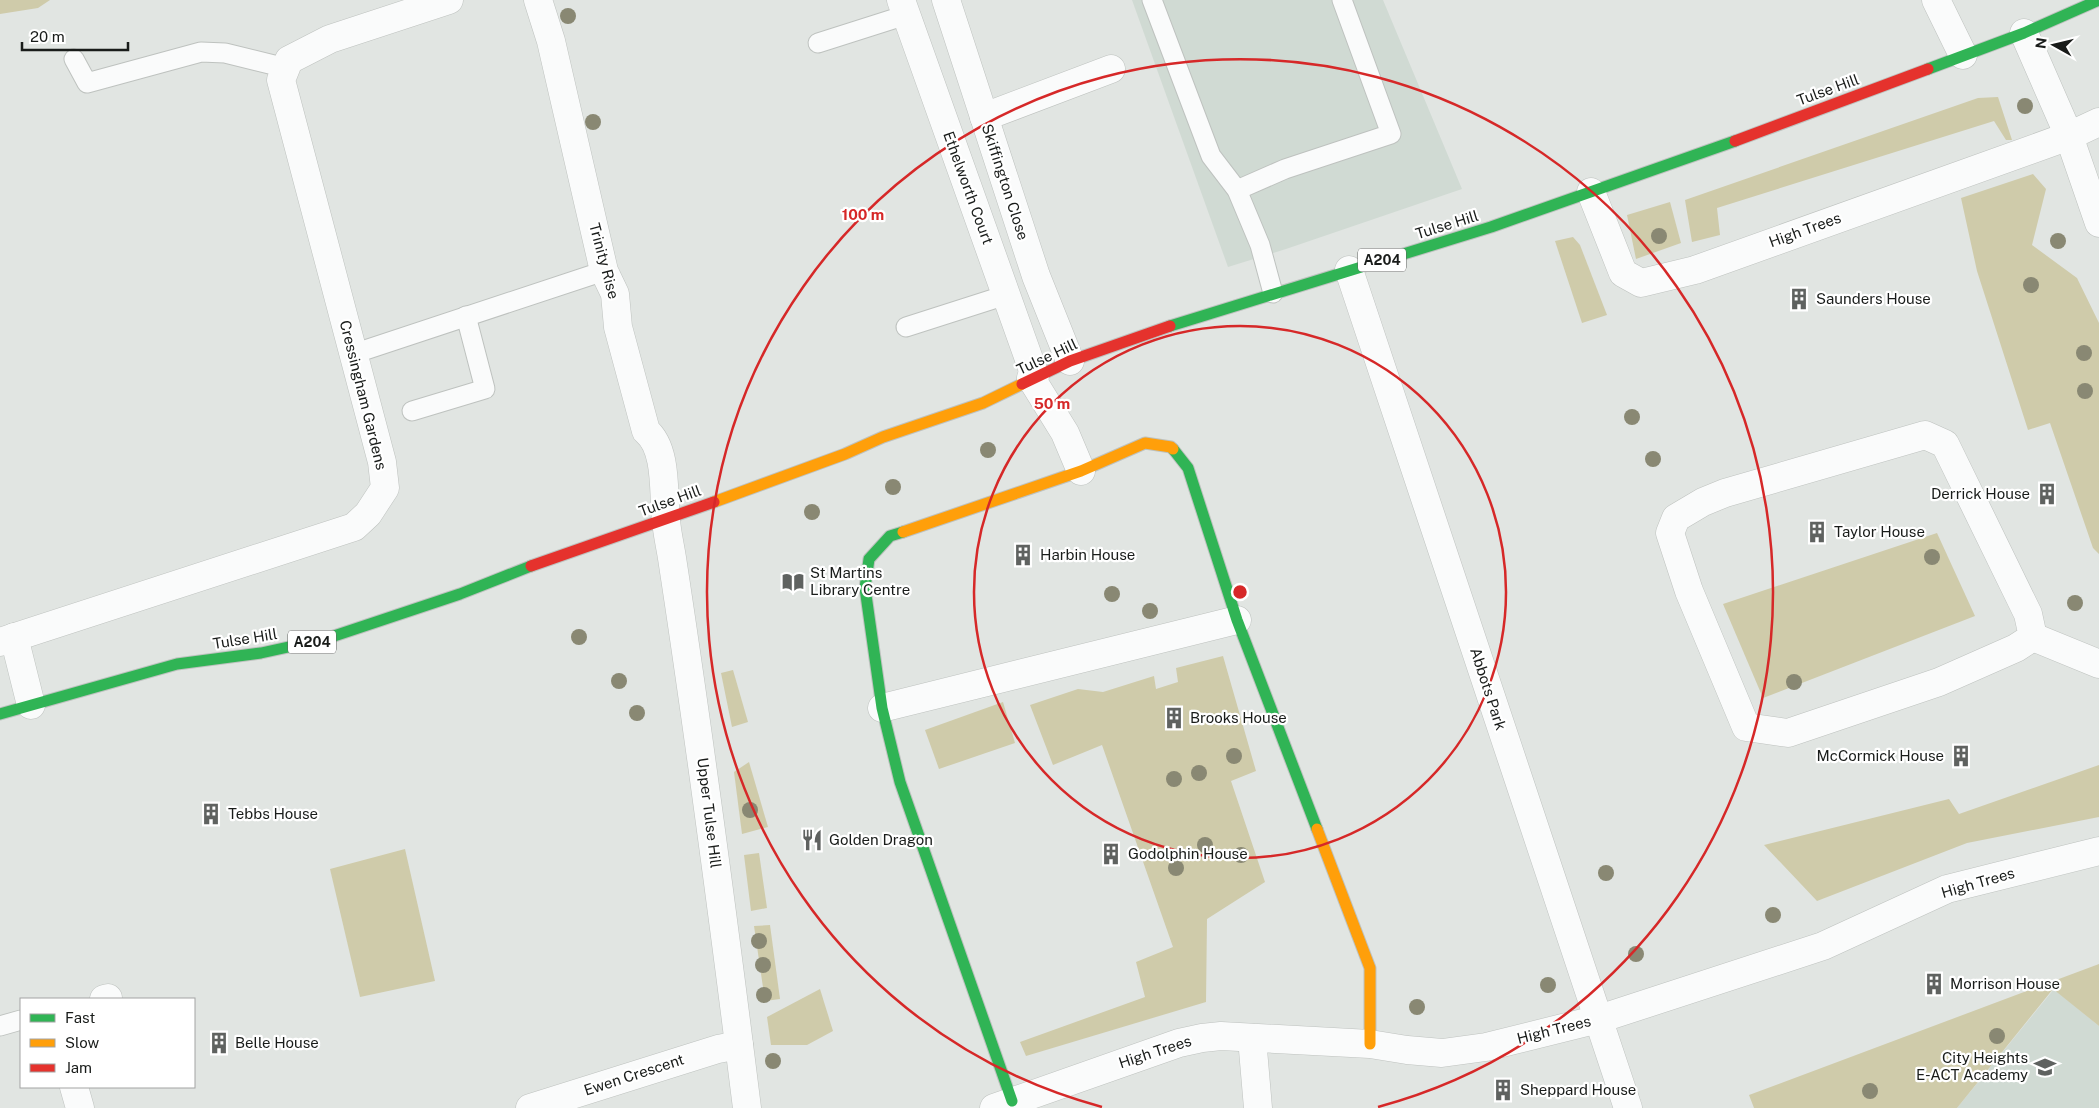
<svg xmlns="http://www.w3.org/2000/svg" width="2099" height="1108" viewBox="0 0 2099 1108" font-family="'Public Sans',sans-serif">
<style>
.built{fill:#d0dad3}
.green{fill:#cfcbaa}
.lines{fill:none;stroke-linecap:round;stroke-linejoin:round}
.lane-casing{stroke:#bec2bf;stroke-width:21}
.street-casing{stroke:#bec2bf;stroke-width:29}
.fast-casing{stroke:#bec2bf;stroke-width:13}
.slow-casing{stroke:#bec2bf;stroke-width:13}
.jam-casing{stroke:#bec2bf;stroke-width:13}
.lane{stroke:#fafbfb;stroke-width:19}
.street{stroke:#fafbfb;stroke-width:28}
.fast{stroke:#30b455;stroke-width:11}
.slow{stroke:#ff9f0a;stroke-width:11}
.jam{stroke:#e5322d;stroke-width:11}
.tree{fill:#898873}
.ring{fill:none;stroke:#d62828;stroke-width:2.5}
.labels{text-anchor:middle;stroke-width:4.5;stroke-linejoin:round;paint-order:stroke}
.shield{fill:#fff;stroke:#5e605f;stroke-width:1}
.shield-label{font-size:14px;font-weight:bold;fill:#191c1a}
.street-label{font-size:15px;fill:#191c1a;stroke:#fff}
.poi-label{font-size:15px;fill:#191c1a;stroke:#fff;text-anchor:start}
.centre{fill:#d62828;stroke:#fff;stroke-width:2.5}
.ring-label{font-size:15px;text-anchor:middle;font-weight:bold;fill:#d62828;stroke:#fff;stroke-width:4.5;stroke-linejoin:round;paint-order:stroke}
</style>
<rect width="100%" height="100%" fill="#e1e5e2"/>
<g class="built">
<path d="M1132,0H1383L1462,189L1286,249L1228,267Z"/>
<path d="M2054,989L2099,1026V1108H1957Z"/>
</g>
<g class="green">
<path d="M0,0H50L38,8L0,14Z"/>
<path d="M1998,97L2012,140H2006L1994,121L1717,208L1720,235L1692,242L1685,200L1978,98Z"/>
<path d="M2033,174L2046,189L2032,245L2077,278L2099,323V554L2093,548L2050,423L2028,430L1977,271L1961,198Z"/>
<path d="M1670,202L1681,243L1636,259L1627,215Z"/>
<path d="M1573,237L1580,245L1607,315L1582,323L1555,241Z"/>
<path d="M1937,533L1975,616L1763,698L1723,604Z"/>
<path d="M1223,656L1256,771L1231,781L1265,882L1207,919L1206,1002L1026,1056L1020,1042L1145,997L1136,962L1173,947L1102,745L1053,765L1030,705L1078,689L1103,692L1154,676L1156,689L1178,682L1176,668Z"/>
<path d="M733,670L748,722L732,727L721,673Z"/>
<path d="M1003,702L1015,743L939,769L925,730Z"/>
<path d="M749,762L768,827L742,834L734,772Z"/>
<path d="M2099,765V817L1967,843L1817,901L1764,845L1949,799L1959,814Z"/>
<path d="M405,849L435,981L360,997L330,869Z"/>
<path d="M759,853L767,908L751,911L744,855Z"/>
<path d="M770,925L780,999L765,1001L754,926Z"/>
<path d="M2099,964V1026L2053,989L1957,1108H1754L1749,1095Z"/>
<path d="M820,989L833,1031L807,1045H771L767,1017Z"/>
</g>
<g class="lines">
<g class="lane-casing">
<g id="lane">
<path d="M1152,0L1211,156L1237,190L1260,245L1273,293"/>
<path d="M818,43L906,15"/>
<path d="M74,59L87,83L201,52L225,53L286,68"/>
<path d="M1237,190L1285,169L1391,134L1342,0"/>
<path d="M906,327L1006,295"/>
<path d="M353,354L604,271"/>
<path d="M412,411L485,389L466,316"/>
<path d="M0,1026L21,1020"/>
</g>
</g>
<g class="street-casing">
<g id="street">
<path d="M538,0L551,41L604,271L615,294L618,327L646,431C668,449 663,495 666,520C667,533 670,545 672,558C700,741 724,924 747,1108"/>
<path d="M901,0L1035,376"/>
<path d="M946,0L1036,276L1070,361"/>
<path d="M1936,0L1963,55"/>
<path d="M2024,33L2069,136L2099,223"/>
<path d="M984,117L1111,69"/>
<path d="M1591,192L1623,273L1641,283L1695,270L2069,136L2099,122"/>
<path d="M1349,270L1628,1108"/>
<path d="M1031,378L1065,433L1081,471"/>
<path d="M1925,435L1945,444L2028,614L2033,637L2016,648L1939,682L1788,733L1746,727L1689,591L1670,533L1676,518L1703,502L1725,493Z"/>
<path d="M14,637L31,705"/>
<path d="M2033,637L2099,664"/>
<path d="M0,642L354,527L368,514L385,488L382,462L281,80L289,60L330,39L449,0"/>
<path d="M882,708L1237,620"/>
<path d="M104,999L108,998"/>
<path d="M1252,1038L1258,1108"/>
<path d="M74,1087L80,1108"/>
<path d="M530,1108L718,1049L739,1045"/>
<path d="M994,1108L1179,1043L1202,1038L1221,1036L1370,1044L1407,1050L1442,1053L1486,1047L1599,1019L1823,946L1947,889L2099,851"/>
</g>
</g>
<g class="fast-casing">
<g id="fast">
<path d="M1928,69L2024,33L2099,0"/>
<path d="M1170,326L1491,227L1735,141"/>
<path d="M1173,449L1188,468L1237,620L1317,829"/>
<path d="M903,532L890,536L869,559L865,588L882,708L900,782L1012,1101"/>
<path d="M0,714L177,664L261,653L325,639L460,594L531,566"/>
</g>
</g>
<g class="slow-casing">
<g id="slow">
<path d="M714,502L845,454L883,437L983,403L1022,384"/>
<path d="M903,532L1081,471L1145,443L1171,447L1173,449"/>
<path d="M1317,829L1370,968V1044"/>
</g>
</g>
<g class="jam-casing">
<g id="jam">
<path d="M1735,141L1928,69"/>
<path d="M1022,384L1070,361L1170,326"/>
<path d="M531,566L714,502"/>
</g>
</g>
<use href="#lane" class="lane"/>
<use href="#street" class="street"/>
<use href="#fast" class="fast"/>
<use href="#slow" class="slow"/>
<use href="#jam" class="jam"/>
</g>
<g class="tree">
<circle cx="568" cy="16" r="8"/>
<circle cx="2025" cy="106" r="8"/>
<circle cx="593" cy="122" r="8"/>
<circle cx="1659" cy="236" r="8"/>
<circle cx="2058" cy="241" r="8"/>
<circle cx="2031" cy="285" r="8"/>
<circle cx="2084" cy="353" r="8"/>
<circle cx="2085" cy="391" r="8"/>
<circle cx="1632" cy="417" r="8"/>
<circle cx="988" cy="450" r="8"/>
<circle cx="1653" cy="459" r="8"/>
<circle cx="893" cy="487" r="8"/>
<circle cx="812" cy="512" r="8"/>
<circle cx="1932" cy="557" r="8"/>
<circle cx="1112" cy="594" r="8"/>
<circle cx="2075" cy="603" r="8"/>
<circle cx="1150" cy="611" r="8"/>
<circle cx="579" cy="637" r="8"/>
<circle cx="619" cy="681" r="8"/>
<circle cx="1794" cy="682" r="8"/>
<circle cx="637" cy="713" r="8"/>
<circle cx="1234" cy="756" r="8"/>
<circle cx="1199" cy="773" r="8"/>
<circle cx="1174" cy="779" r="8"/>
<circle cx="750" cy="810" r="8"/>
<circle cx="1205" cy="845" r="8"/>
<circle cx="1241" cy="855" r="8"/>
<circle cx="1176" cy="868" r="8"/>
<circle cx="1606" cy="873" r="8"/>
<circle cx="1773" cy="915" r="8"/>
<circle cx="759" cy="941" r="8"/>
<circle cx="1636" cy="954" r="8"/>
<circle cx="763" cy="965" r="8"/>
<circle cx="1548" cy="985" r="8"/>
<circle cx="764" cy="995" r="8"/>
<circle cx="1417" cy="1007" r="8"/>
<circle cx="1997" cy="1036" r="8"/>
<circle cx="773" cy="1061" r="8"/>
<circle cx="1870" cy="1091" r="8"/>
</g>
<g class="ring">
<circle cx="1240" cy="592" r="266"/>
<path d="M1102 1107A533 533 0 1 1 1378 1107"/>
</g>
<defs>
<g id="building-bare" transform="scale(1.725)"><path d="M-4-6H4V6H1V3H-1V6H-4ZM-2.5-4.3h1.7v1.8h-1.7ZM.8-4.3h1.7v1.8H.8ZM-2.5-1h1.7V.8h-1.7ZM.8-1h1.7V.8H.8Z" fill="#5f6260" stroke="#fff" stroke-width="2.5" paint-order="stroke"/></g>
<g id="library-bare" transform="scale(1.725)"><path d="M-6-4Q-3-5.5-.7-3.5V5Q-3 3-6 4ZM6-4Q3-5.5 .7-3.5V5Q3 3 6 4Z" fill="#5f6260" stroke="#fff" stroke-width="2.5" paint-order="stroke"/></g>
<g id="restaurant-bare" transform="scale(1.725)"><path d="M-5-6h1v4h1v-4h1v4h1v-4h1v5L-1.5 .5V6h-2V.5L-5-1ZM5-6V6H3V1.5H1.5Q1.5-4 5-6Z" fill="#5f6260" stroke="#fff" stroke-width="2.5" paint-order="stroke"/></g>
<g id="school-bare" transform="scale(1.725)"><path d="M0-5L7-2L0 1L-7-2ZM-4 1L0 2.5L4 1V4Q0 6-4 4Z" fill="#5f6260" stroke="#fff" stroke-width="2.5" paint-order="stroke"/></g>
</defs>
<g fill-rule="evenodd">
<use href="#building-bare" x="1799" y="299"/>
<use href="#building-bare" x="2047" y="494"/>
<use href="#building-bare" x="1817" y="532"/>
<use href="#building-bare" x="1023" y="555"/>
<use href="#library-bare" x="793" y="582"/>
<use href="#building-bare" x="1174" y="718"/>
<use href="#building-bare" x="1961" y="756"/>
<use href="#building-bare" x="211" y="814"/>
<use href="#restaurant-bare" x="812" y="840"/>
<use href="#building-bare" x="1111" y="854"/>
<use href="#building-bare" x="1934" y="984"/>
<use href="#building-bare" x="219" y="1043"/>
<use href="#school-bare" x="2045" y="1067"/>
<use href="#building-bare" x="1503" y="1090"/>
</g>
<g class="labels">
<g class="shield">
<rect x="1358" y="248.5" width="48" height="23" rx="4"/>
<rect x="288" y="630.5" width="48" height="23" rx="4"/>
</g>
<g class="shield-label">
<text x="1382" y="265">A204</text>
<text x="312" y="647">A204</text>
</g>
<g class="street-label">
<text transform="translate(1828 90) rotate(-20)" y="5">Tulse Hill</text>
<text transform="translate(1005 182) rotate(72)" y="5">Skiffington Close</text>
<text transform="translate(968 188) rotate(70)" y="5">Ethelworth Court</text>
<text transform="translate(1447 225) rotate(-17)" y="5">Tulse Hill</text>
<text transform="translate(1805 230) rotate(-20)" y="5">High Trees</text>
<text transform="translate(604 261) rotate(75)" y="5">Trinity Rise</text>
<text transform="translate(1047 357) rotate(-25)" y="5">Tulse Hill</text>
<text transform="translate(363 395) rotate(76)" y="5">Cressingham Gardens</text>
<text transform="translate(670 501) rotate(-20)" y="5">Tulse Hill</text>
<text transform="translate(245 639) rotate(-9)" y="5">Tulse Hill</text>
<text transform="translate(1488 689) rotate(72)" y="5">Abbots Park</text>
<text transform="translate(709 813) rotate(83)" y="5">Upper Tulse Hill</text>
<text transform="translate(1978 883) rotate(-16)" y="5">High Trees</text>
<text transform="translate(1554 1030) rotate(-14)" y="5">High Trees</text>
<text transform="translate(1155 1052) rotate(-18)" y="5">High Trees</text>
<text transform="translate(634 1075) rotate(-18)" y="5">Ewen Crescent</text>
</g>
<g class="poi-label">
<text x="1816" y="304">Saunders House</text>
<text x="2030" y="499" text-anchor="end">Derrick House</text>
<text x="1834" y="537">Taylor House</text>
<text x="1040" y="560">Harbin House</text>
<text x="810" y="578">St Martins<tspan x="810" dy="17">Library Centre</tspan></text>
<text x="1190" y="723">Brooks House</text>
<text x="1944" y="761" text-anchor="end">McCormick House</text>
<text x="228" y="819">Tebbs House</text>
<text x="829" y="845">Golden Dragon</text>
<text x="1128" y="859">Godolphin House</text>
<text x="1950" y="989">Morrison House</text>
<text x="235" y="1048">Belle House</text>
<text x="2028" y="1063" text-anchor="end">City Heights<tspan x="2028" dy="17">E-ACT Academy</tspan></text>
<text x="1520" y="1095">Sheppard House</text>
</g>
</g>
<circle cx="1240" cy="592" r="8" class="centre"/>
<g class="ring-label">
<text x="863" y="220">100 m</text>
<text x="1052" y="409">50 m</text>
</g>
<rect x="20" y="998" width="175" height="90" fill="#ffffff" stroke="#a3a4a3"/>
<rect x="30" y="1014" width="25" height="8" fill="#30b455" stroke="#a3a4a3"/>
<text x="65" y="1023" font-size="15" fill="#191c1a">Fast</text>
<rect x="30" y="1039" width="25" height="8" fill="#ff9f0a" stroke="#a3a4a3"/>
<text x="65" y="1048" font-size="15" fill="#191c1a">Slow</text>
<rect x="30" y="1064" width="25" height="8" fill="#e5322d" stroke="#a3a4a3"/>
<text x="65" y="1073" font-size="15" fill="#191c1a">Jam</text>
<g transform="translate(2054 45) rotate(278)" stroke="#ffffff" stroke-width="4" paint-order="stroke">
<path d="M0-4L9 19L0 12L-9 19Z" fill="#191c1a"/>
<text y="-8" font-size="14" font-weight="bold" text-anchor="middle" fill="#191c1a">N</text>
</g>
<path d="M22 42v8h106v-8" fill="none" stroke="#191c1a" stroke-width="2.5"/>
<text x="30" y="42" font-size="15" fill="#191c1a" stroke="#ffffff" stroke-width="4" paint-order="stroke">20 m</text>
</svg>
